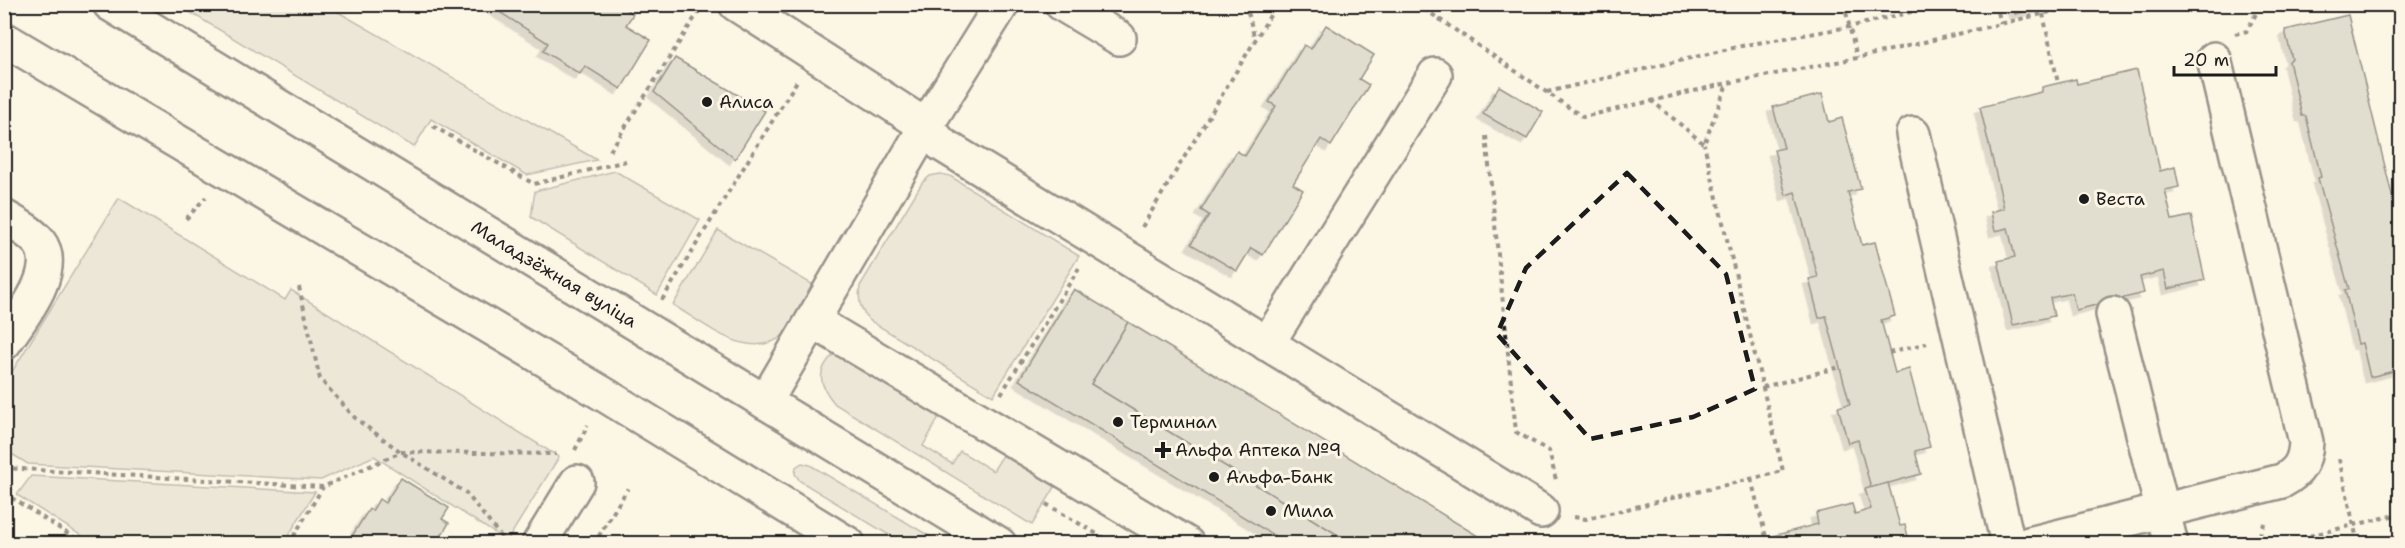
<svg xmlns="http://www.w3.org/2000/svg" width="2405" height="548" viewBox="0 0 2405 548" font-family="'Shantell Sans',sans-serif">
<style>
.green{fill:#dbd5c8;stroke:#7c7872;stroke-width:1.5}
.building{fill:#c4c0b3;stroke:#1c1c1c;stroke-width:1.5;filter:url(#shadow)}
.lines{fill:none;stroke-linecap:round;stroke-linejoin:round}
.minor-casing{stroke:#1c1c1c;stroke-width:38}
.major-casing{stroke:#1c1c1c;stroke-width:38}
.path{stroke:#1c1c1c;stroke-width:4;stroke-dasharray:4.5 4.5;stroke-linecap:butt}
.minor{stroke:#fcf5e5;stroke-width:33}
.major{stroke:#fcf5e5;stroke-width:33}
.marked{fill:none;stroke:#1c1c1c;stroke-width:4.5;stroke-dasharray:12 8;stroke-linejoin:round}
.poi-dot{fill:#1c1c1c;stroke:#fcf5e5;stroke-width:2}
.labels{text-anchor:middle;stroke-width:6;stroke-linejoin:round;paint-order:stroke}
.poi-label{font-size:18px;fill:#1c1c1c;stroke:#fcf5e5;text-anchor:start}
.street-label{font-size:18px;fill:#1c1c1c;stroke:#fcf5e5}
</style>
<defs>
<filter id="shadow"><feDropShadow dx="-5.5" dy="5.5" stdDeviation="0" flood-color="#0004"/></filter>
</defs>
<rect width="100%" height="100%" fill="#fcf5e5"/>
<filter id="ink" filterUnits="userSpaceOnUse"><feTurbulence type="fractalNoise" baseFrequency=".0167" numOctaves="2"/><feDisplacementMap in="SourceGraphic" scale="12" xChannelSelector="R" yChannelSelector="G"/><feConvolveMatrix kernelMatrix="1 2 1 2 8 2 1 2 1" color-interpolation-filters="sRGB"/></filter>
<g filter="url(#ink)">
<g class="green">
<path d="M178,5H326L597,160L527,175L431,119L414,147Z"/>
<path d="M615,171L700,220L657,295L531,217L535,191Z"/>
<path d="M940,174L950,176L1079,256L993,396L869,320C860,309 858,301 860,286L922,183L930,176Z"/>
<path d="M119,198L285,300L291,290L559,457L507,541L374,456L321,480L28,464L5,450V383Z"/>
<path d="M718,230L817,287C809,300 802,316 792,327C756,369 708,326 673,305Z"/>
<path d="M835,353L933,401L938,419L923,446L952,464L960,451L993,471L1008,447L1060,479L1032,525L835,404C819,385 815,371 835,353Z"/>
<path d="M802,463L810,465L941,543H902L800,481L795,474L796,467Z"/>
<path d="M31,476L315,492L284,543H93L17,495Z"/>
</g>
<g class="building">
<path d="M487,4H618L633,14L626,25L651,40L621,89L585,66L580,74L543,51L548,43Z"/>
<path d="M2012,4H2055L2015,14Z"/>
<path d="M2348,15L2400,228V378L2398,370L2370,377L2362,343L2358,344L2345,290L2349,289L2318,178L2321,177L2306,116H2302L2289,61L2292,59L2285,30Z"/>
<path d="M1326,25L1374,55L1359,79L1369,85L1331,146L1321,139L1293,184L1303,190L1263,255L1251,248L1237,271L1191,244L1209,215L1201,210L1237,151L1245,156L1276,106L1269,102L1304,45L1311,49Z"/>
<path d="M675,58L765,111L735,159L654,92Z"/>
<path d="M2137,70L2160,171L2175,167L2179,187L2165,190L2172,220L2191,216L2205,280L2168,289L2164,271L2140,277L2144,293L2076,310L2072,293L2050,298L2054,316L2013,325L1998,261L2015,257L2008,228L1995,231L1991,212L2004,208L1980,107L2042,92V87L2076,79L2077,84Z"/>
<path d="M1499,86L1543,112L1527,139L1483,114Z"/>
<path d="M1822,94L1829,122L1842,118L1861,189L1848,192L1862,245L1875,242L1895,316L1881,320L1895,373L1909,369L1930,447L1915,451L1921,474L1871,488L1858,440L1848,443L1838,407L1850,404L1826,316L1819,318L1809,279L1818,277L1795,192L1786,195L1774,150L1784,148L1773,107Z"/>
<path d="M1074,289L1128,322L1091,384L1353,544H1288L1019,380Z"/>
<path d="M1128,322L1491,544H1353L1091,384Z"/>
<path d="M401,478L449,508L442,519L449,523L441,536L447,540L445,544H347L369,509L372,511L379,499L385,503Z"/>
<path d="M1888,483L1900,526L1905,525L1910,544H1743L1818,524L1816,513L1852,504L1855,514L1871,509L1865,489Z"/>
<path d="M1728,536L1730,544H1699Z"/>
</g>
<g class="lines">
<g class="minor-casing">
<g id="minor">
<path d="M736,4L926,126L941,144L1541,511"/>
<path d="M1062,4L1119,38"/>
<path d="M1913,134L2008,544"/>
<path d="M4,217C16,224 30,231 39,242C61,270 20,319 4,343"/>
<path d="M2113,314L2171,544"/>
<path d="M813,321L1187,544"/>
<path d="M1267,344L1435,75"/>
<path d="M765,402L926,126L1002,4"/>
<path d="M539,544L577,482"/>
<path d="M2029,544L2282,481C2299,472 2305,462 2306,442L2214,59"/>
</g>
</g>
<g class="major-casing">
<g id="major">
<path d="M110,4L999,544"/>
<path d="M4,39L605,395L848,544"/>
</g>
</g>
<g class="path">
<path d="M1246,4L1255,40"/>
<path d="M1417,4L1583,117L1728,83L1857,58L2084,4"/>
<path d="M1844,4L1857,58"/>
<path d="M1996,4L2001,24"/>
<path d="M2392,4L2400,41"/>
<path d="M2043,14L2058,83"/>
<path d="M2235,34L2247,31L2261,4"/>
<path d="M1547,92L1746,45L1849,27L1944,4"/>
<path d="M1651,100L1704,144L1727,84"/>
<path d="M433,126L534,184L626,161"/>
<path d="M1486,136L1516,432L1549,451L1556,480"/>
<path d="M610,151L701,8"/>
<path d="M186,219L206,197"/>
<path d="M1142,227L1277,4"/>
<path d="M299,287L320,379L356,419L401,452L466,493L506,543"/>
<path d="M662,300L797,81"/>
<path d="M1889,353L1927,343"/>
<path d="M1763,387L1840,367"/>
<path d="M1001,394L1079,268"/>
<path d="M575,450L588,425"/>
<path d="M2339,459L2358,544"/>
<path d="M4,468L323,487L401,452L556,454"/>
<path d="M1751,479L1766,537"/>
<path d="M4,493L84,544"/>
<path d="M1046,504L1114,544"/>
<path d="M1574,517L1586,519L1783,471L1704,144"/>
<path d="M289,544L323,487"/>
<path d="M594,544L628,488"/>
<path d="M2256,544L2266,519"/>
<path d="M2275,544L2400,514"/>
</g>
<use href="#minor" class="minor"/>
<use href="#major" class="major"/>
</g>
</g>
<path d="M0 0H2405V548H0ZM1627,173L1726,274L1755,389L1693,417L1590,439L1497,334L1526,268Z" fill="#fcf5e5" fill-opacity=".55" fill-rule="evenodd"/>
<path class="marked" d="M1627,173L1726,274L1755,389L1693,417L1590,439L1497,334L1526,268Z"/>
<g class="poi-dot">
<circle cx="707" cy="102" r="6"/>
<circle cx="2084" cy="199" r="6"/>
<circle cx="1118" cy="422" r="6"/>
<path d="M1160 441h6v6h6v6h-6v6h-6v-6h-6v-6h6z"/>
<circle cx="1214" cy="477" r="6"/>
<circle cx="1271" cy="511" r="6"/>
</g>
<g class="labels">
<g class="poi-label">
<text x="719" y="108">Алиса</text>
<text x="2096" y="205">Веста</text>
<text x="1130" y="428">Терминал</text>
<text x="1175" y="456">Альфа Аптека №9</text>
<text x="1226" y="483">Альфа-Банк</text>
<text x="1283" y="517">Мила</text>
</g>
<g class="street-label">
<text transform="translate(554 274) rotate(31)" y="6">Маладзёжная вуліца</text>
</g>
</g>
<rect width="2405" height="548" fill="none" stroke="#fcf5e5" stroke-width="24"/>
<rect x="12" y="12" width="2381" height="524" fill="none" stroke="#1c1c1c" stroke-width="2" filter="url(#ink)"/>
<path d="M2174 66v9h102v-9" fill="none" stroke="#1c1c1c" stroke-width="3"/>
<text x="2183" y="66" font-size="18" fill="#1c1c1c" stroke="#fcf5e5" stroke-width="4.5" paint-order="stroke">20 m</text>
</svg>
